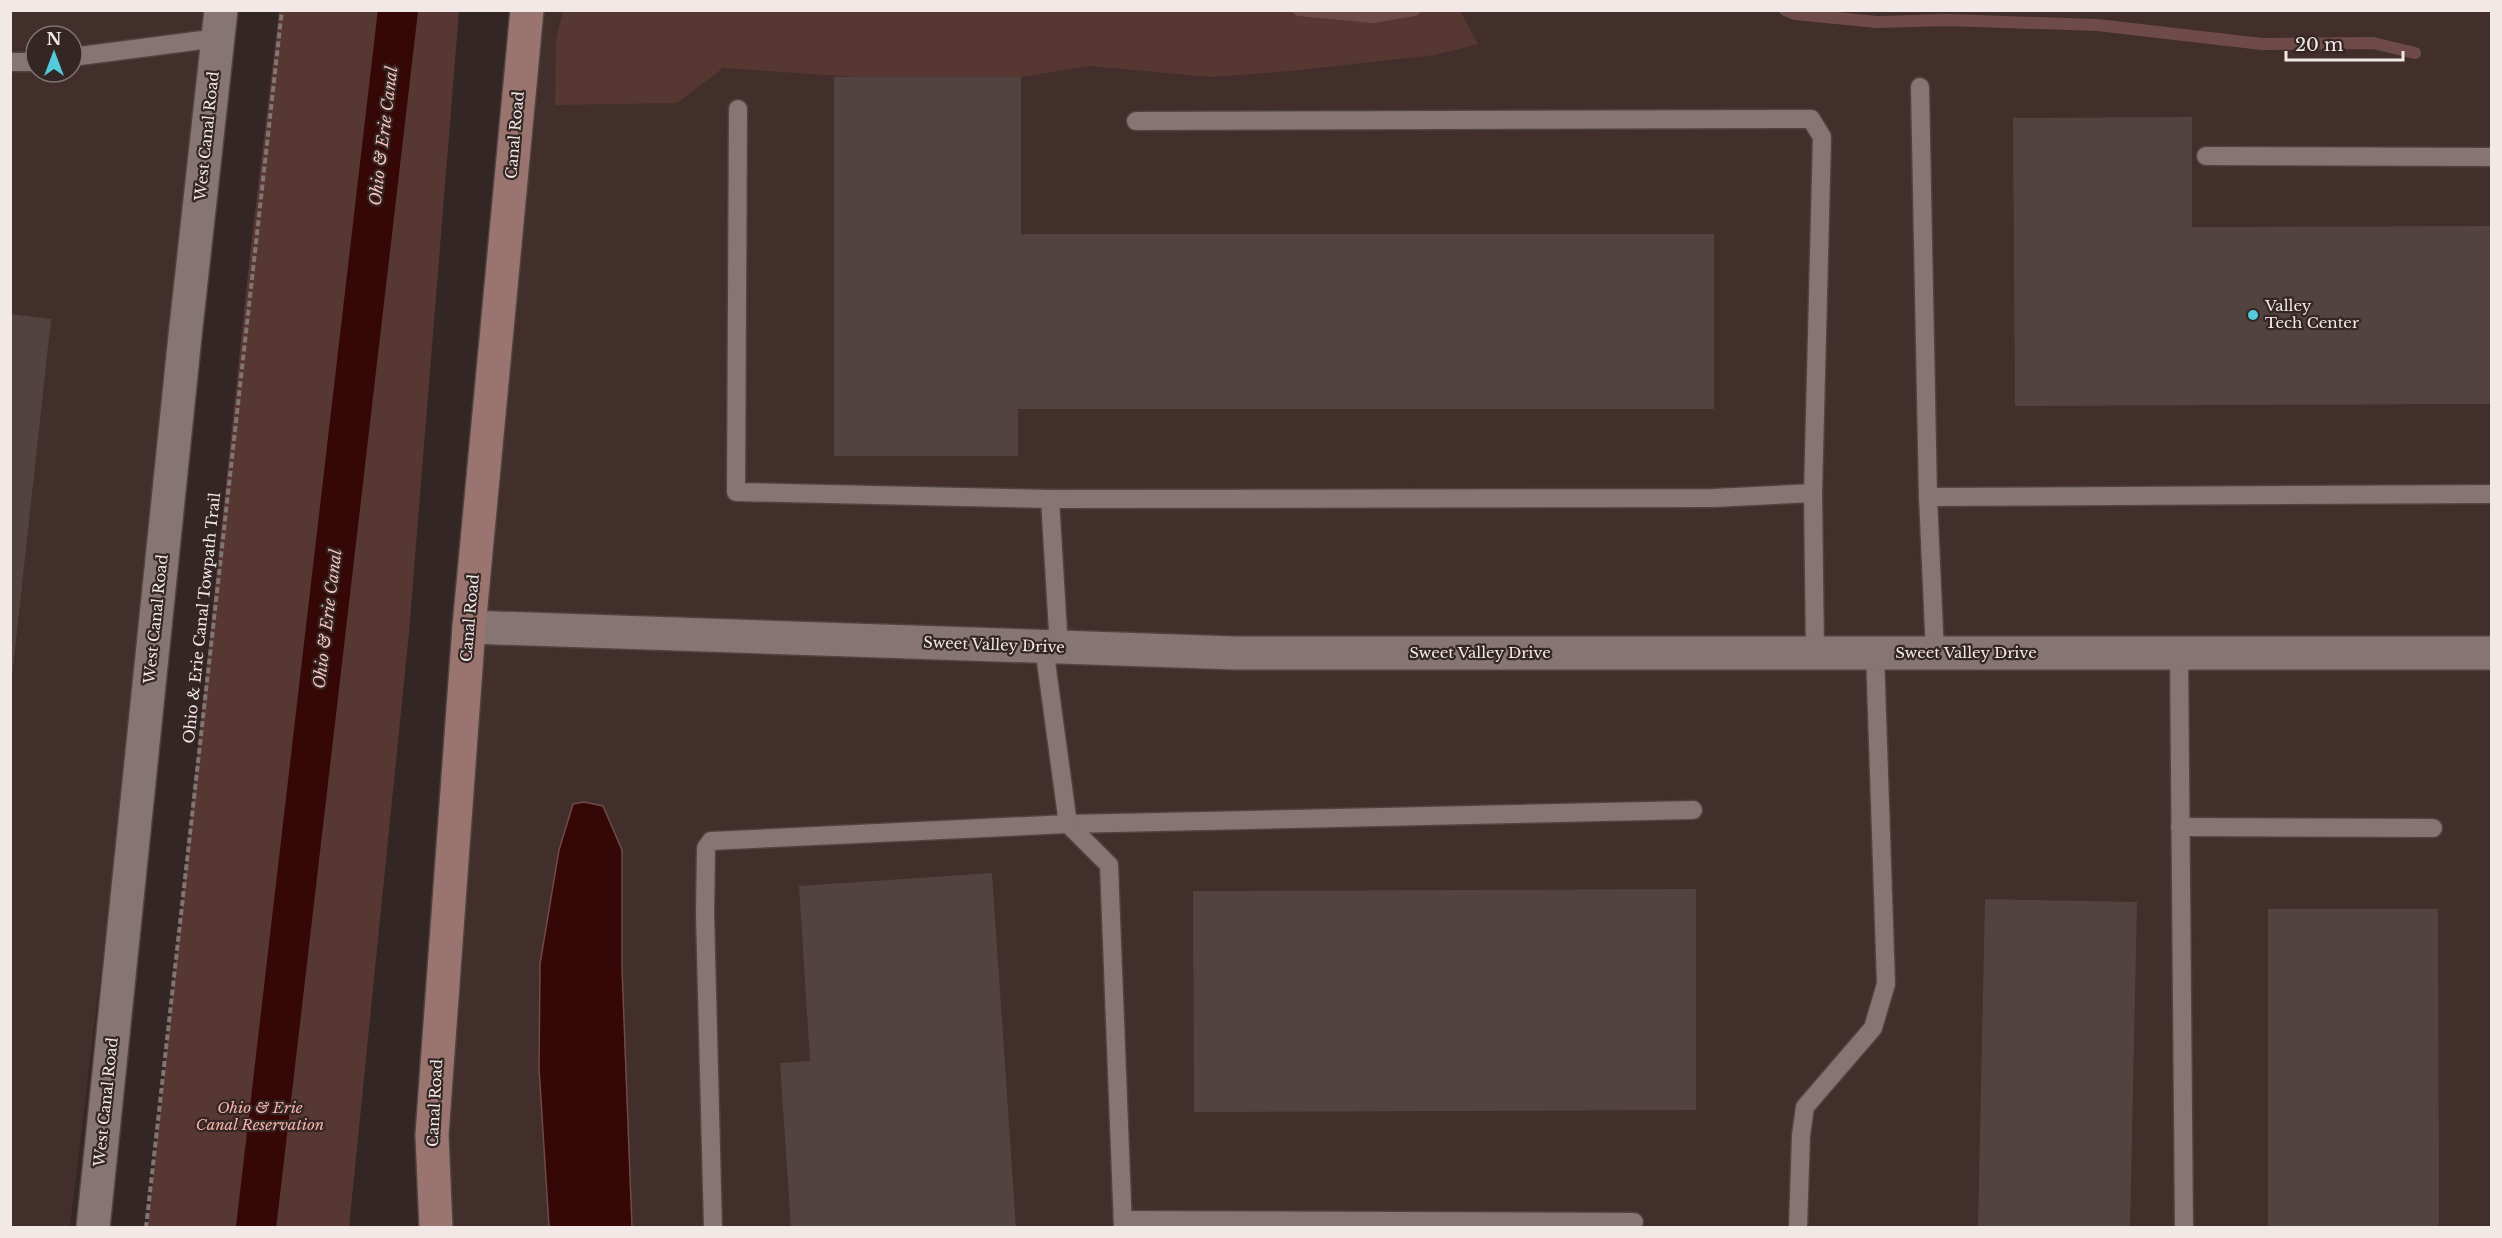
<svg xmlns="http://www.w3.org/2000/svg" width="2502" height="1238" viewBox="0 0 2502 1238" font-family="'Libre Baskerville',serif">
<style>
.built{fill:#422e2b;fill-rule:evenodd}
.green{fill:#573732}
.water{fill:#350705;stroke:#6e4b49;stroke-width:1.5}
.lines{fill:none;stroke-linecap:round;stroke-linejoin:round}
.stream{stroke:#6e4b49;stroke-width:12}
.canal{stroke:#350705;stroke-width:40}
.building{fill:#524341}
.service-casing{stroke:#4f4341;stroke-width:21}
.minor-casing{stroke:#4f4341;stroke-width:36}
.secondary-casing{stroke:#4f4341;stroke-width:36}
.path{stroke:#817573;stroke-width:4;stroke-dasharray:6 3;stroke-linecap:butt}
.service{stroke:#867572;stroke-width:18}
.minor{stroke:#867572;stroke-width:33}
.secondary{stroke:#9a756f;stroke-width:33}
.poi-dot{fill:#53cbdb;stroke:#342624;stroke-width:2}
.labels{text-anchor:middle;stroke-width:4.5;stroke-linejoin:round;paint-order:stroke}
.street-label{font-size:15px;fill:#f2e9e7;stroke:#342624}
.poi-label{font-size:15px;fill:#f2e9e7;stroke:#342624;text-anchor:start}
.park-label{font-size:15px;font-style:italic;fill:#f8b2a9;stroke:#342624}
.water-label{font-size:16px;font-style:italic;fill:#fac5bd;stroke:#342624}
</style>
<rect width="100%" height="100%" fill="#342624"/>
<g class="built">
<path d="M10,11H217L70,1227H10ZM36,36H72V72H36Z"/>
<path d="M527,11H2491V1227L436,1228Z"/>
</g>
<g class="green">
<path d="M279,11H459L409,632L349,1227H148L250,255Z"/>
<path d="M1460,11L1478,44L1434,55L1291,71L1211,77L1089,66L1021,77H856L723,68L677,103L555,105L556,40L563,11Z"/>
</g>
<path class="water" d="M584,802L603,806L622,850V969L632,1227H549L539,1068L540,964L559,850L573,804Z"/>
<g class="lines">
<g class="stream">
<path d="M1299,10L1373,17L1414,10"/>
<path d="M1785,10L1795,14L1877,22L1948,20L2097,25L2262,44L2373,43L2415,53"/>
</g>
<path class="canal" d="M256,1228L398,10"/>
</g>
<g class="building">
<path d="M834,77H1021V234H1714V409H1018V456H834Z"/>
<path d="M2192,117V227L2492,226V404L2015,406L2013,118Z"/>
<path d="M10,314L51,319L12,677H10Z"/>
<path d="M992,873L1016,1228H791L780,1063L810,1061L799,886Z"/>
<path d="M1696,889V1110L1194,1112L1193,891Z"/>
<path d="M1985,899L2137,902L2130,1228H1978Z"/>
<path d="M2268,909H2438L2439,1228H2268Z"/>
</g>
<g class="lines">
<g class="service-casing">
<g id="service">
<path d="M72,57L218,38"/>
<path d="M10,62H36"/>
<path d="M1920,87L1928,497L2492,494"/>
<path d="M738,109L736,492L1050,499L1059,648"/>
<path d="M2206,156L2492,157"/>
<path d="M1813,493L1815,653"/>
<path d="M1928,497L1935,653"/>
<path d="M1050,499L1713,498L1813,493L1822,137L1811,119L1136,121"/>
<path d="M2179,653L2184,1228"/>
<path d="M1068,824L1693,810"/>
<path d="M1068,824L1109,865L1123,1228"/>
<path d="M2180,827L2433,828"/>
<path d="M1123,1220L1634,1222"/>
<path d="M713,1228L705,914L706,848L711,841L1068,824L1044,647"/>
<path d="M1798,1228L1801,1135L1805,1107L1873,1028L1886,984L1875,653"/>
</g>
</g>
<g class="minor-casing">
<g id="minor">
<path d="M469,627L1235,653H2492"/>
<path d="M93,1228L185,336L221,10"/>
</g>
</g>
<g class="secondary-casing">
<path id="secondary" d="M436,1228L432,1135L469,627L527,10"/>
</g>
<path class="path" d="M146,1228L282,10"/>
<use href="#service" class="service"/>
<use href="#minor" class="minor"/>
<use href="#secondary" class="secondary"/>
</g>
<circle class="poi-dot" cx="2253" cy="315" r="6"/>
<g class="labels">
<g class="street-label">
<text transform="translate(515 135) rotate(-85)" y="5">Canal Road</text>
<text transform="translate(207 136) rotate(-84)" y="5">West Canal Road</text>
<text transform="translate(202 618) rotate(-84)" y="5">Ohio &amp; Erie Canal Towpath Trail</text>
<text transform="translate(470 618) rotate(-85)" y="5">Canal Road</text>
<text transform="translate(156 619) rotate(-84)" y="5">West Canal Road</text>
<text transform="translate(994 645) rotate(2)" y="5">Sweet Valley Drive</text>
<text x="1480" y="658">Sweet Valley Drive</text>
<text x="1966" y="658">Sweet Valley Drive</text>
<text transform="translate(106 1102) rotate(-84)" y="5">West Canal Road</text>
<text transform="translate(435 1103) rotate(-87)" y="5">Canal Road</text>
</g>
<g class="poi-label">
<text x="2265" y="311">Valley<tspan x="2265" dy="17">Tech Center</tspan></text>
</g>
<g class="park-label">
<text x="260" y="1113">Ohio &amp; Erie<tspan x="260" dy="17">Canal Reservation</tspan></text>
</g>
<g class="water-label">
<text transform="translate(383 136) rotate(-83)" y="6">Ohio &amp; Erie Canal</text>
<text transform="translate(327 619) rotate(-83)" y="6">Ohio &amp; Erie Canal</text>
</g>
</g>
<rect width="2502" height="1238" fill="none" stroke="#f2e9e7" stroke-width="24"/>
<g transform="translate(54 54)"><circle r="28" fill="#342624" stroke="#807472" stroke-width="1.5"/>
<path d="M0-4.5L10 22L0 15L-10 22Z" fill="#53cbdb"/>
<text y="-9" font-size="16" font-weight="bold" text-anchor="middle" fill="#f2e9e7">N</text>
</g>
<path d="M2286 51v9h117v-9" fill="none" stroke="#f2e9e7" stroke-width="3"/>
<text x="2295" y="51" font-size="18" fill="#f2e9e7" stroke="#342624" stroke-width="4.5" paint-order="stroke">20 m</text>
</svg>
